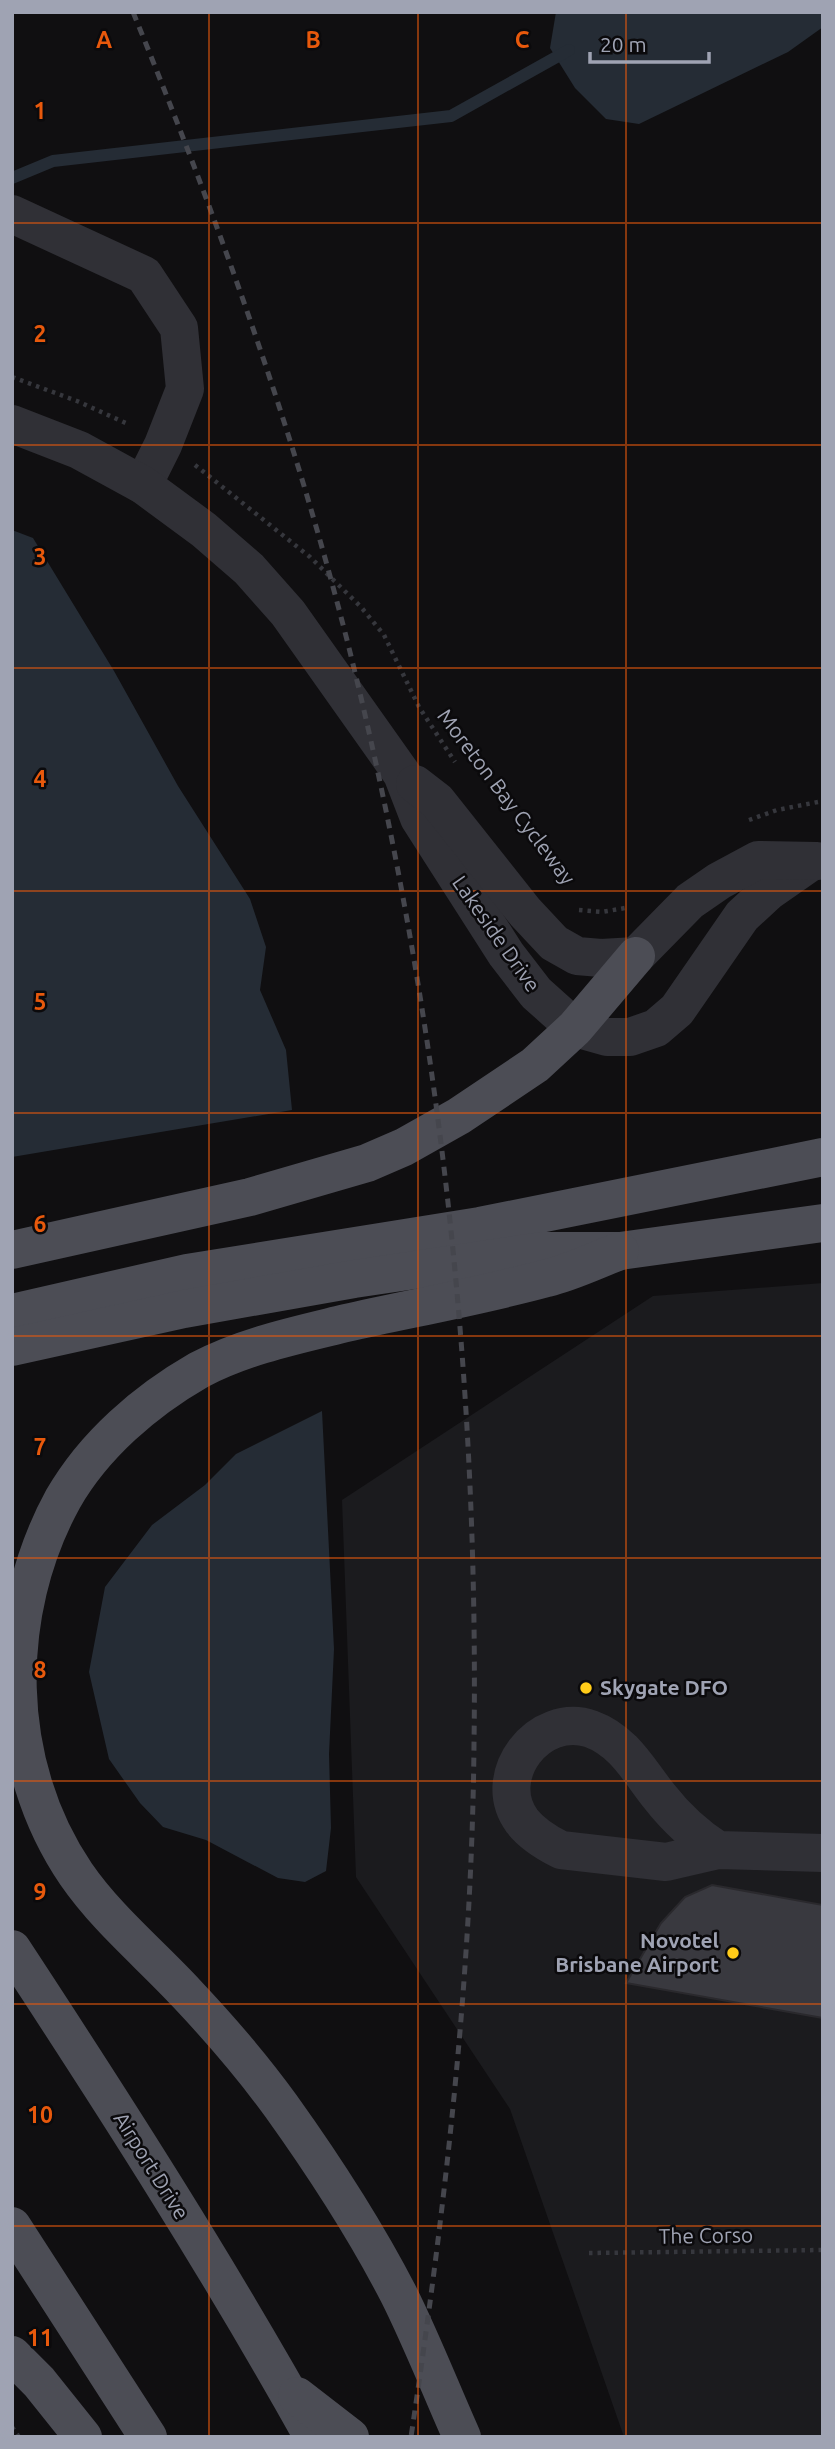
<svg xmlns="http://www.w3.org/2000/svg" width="835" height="2449" viewBox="0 0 835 2449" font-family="Ubuntu,sans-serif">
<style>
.built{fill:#1b1b1e}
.water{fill:#252c35}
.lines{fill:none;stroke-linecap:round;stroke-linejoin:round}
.stream{stroke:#252c35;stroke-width:12}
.building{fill:#39393f;stroke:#2a292d;stroke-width:2}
.path{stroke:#36373d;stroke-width:4.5;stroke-dasharray:3.5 5;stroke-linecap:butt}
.minor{stroke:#303036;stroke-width:38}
.major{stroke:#4c4d55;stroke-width:38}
.rail{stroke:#45464d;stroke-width:5;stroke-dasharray:9 7;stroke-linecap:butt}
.grid{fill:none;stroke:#e8590c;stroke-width:2;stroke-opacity:0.55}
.poi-dot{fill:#ffcb19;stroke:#0b0a0c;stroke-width:2.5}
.labels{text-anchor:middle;stroke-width:5;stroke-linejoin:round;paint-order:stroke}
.street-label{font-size:21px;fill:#9fa3b3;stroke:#0b0a0c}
.poi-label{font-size:21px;font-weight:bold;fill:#9fa3b3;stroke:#0b0a0c;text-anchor:start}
.grid-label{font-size:23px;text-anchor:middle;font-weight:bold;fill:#e8590c;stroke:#0b0a0c;stroke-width:5;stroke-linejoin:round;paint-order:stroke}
</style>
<rect width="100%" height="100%" fill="#100f11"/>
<path class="built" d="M823,1283V2437H624L510,2109L356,1877L342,1500L653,1296Z"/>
<g class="water">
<path d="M556,12H823V27L788,52L639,124L606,119L575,88L550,48Z"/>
<path d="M12,530L33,538L114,671L178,786L250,899L266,947L260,990L286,1050L292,1110L12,1157Z"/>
<path d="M322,1411L334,1649L329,1754L331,1828L326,1871L305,1882L278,1878L206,1840L163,1827L140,1803L109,1759L89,1672L105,1587L152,1525L205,1485L236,1454Z"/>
</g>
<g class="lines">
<path class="stream" d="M12,178L53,161L451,116L569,50"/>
</g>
<path class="building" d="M712,1885L823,1905V2018L626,1983L661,1923L685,1897Z"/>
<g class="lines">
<g class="path">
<path d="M12,377L77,401L128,424"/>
<path d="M195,465L310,557L361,607L384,635L419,707L455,762"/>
<path d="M749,820L777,810L823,801"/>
<path d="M579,910L602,912L625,908"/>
<path d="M589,2253L823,2250"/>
<path d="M12,2427L19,2437"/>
</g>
<g class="minor">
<path d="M12,214L144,275L179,328L185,389L163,445L143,485"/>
<path d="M12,424L79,450L143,485L204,530L249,569L288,613L402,774L419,818L506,954L536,993L575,1028L607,1037H630L656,1028L677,1010L742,916L768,892L811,862"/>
<path d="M415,784L437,801L525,912L554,943L577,956L601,958L636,956L690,901L719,881L758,860L817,861"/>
<path d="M718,1850C694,1835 677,1819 659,1796C639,1771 624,1741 591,1729C539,1711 489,1776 522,1821C532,1834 547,1843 561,1850L666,1862L718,1850L823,1853"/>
</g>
<g class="major">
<path d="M12,1250L250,1197L367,1163L404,1147L459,1116L535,1065L575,1028L636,956"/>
<path d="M12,1313L187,1273L480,1226L823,1157"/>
<path d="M12,1347L184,1309L354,1279L542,1251H620L823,1223"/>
<path d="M12,1949C117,2109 220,2270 313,2437"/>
<path d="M12,2226L148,2437"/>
<path d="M12,2355L39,2382L83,2437"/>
<path d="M297,2396L350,2437"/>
<path d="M462,2437C441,2390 422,2341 399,2295C365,2229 324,2166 281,2106C252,2066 220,2029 187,1994C150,1954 107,1919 76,1874C1,1764 0,1614 63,1499C94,1445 145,1401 199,1370C244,1346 297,1335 346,1323C413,1308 481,1296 547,1278C572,1272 596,1260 620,1251"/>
</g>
<path class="rail" d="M133,12C218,220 294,430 349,648C438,1006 479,1374 474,1744C472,1976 445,2208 411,2437"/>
</g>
<path class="grid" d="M209,12V2437M418,12V2437M626,12V2437M12,223H823M12,445H823M12,668H823M12,891H823M12,1113H823M12,1336H823M12,1558H823M12,1781H823M12,2004H823M12,2226H823"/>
<g class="poi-dot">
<circle cx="586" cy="1688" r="7"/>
<circle cx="733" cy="1953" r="7"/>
</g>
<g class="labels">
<g class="street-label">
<text transform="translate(506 797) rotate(53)" y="7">Moreton Bay Cycleway</text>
<text transform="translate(496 934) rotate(55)" y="7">Lakeside Drive</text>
<text transform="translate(151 2166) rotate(58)" y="7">Airport Drive</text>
<text transform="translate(706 2236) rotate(-1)" y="7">The Corso</text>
</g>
<g class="poi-label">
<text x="600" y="1695">Skygate DFO</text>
<text x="719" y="1948" text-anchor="end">Novotel<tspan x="719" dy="24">Brisbane Airport</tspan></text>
</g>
</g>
<g class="grid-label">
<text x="104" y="48">A</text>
<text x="313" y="48">B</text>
<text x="522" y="48">C</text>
<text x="40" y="119">1</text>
<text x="40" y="342">2</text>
<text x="40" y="565">3</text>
<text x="40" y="787">4</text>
<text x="40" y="1010">5</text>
<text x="40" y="1232">6</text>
<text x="40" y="1455">7</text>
<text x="40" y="1678">8</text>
<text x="40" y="1900">9</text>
<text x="40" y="2123">10</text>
<text x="40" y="2346">11</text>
</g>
<rect width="835" height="2449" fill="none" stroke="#9fa3b3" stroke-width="28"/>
<path d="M590 52v10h119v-10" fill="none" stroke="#9fa3b3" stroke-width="3.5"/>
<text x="600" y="52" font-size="21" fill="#9fa3b3" stroke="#0b0a0c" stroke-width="5" paint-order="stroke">20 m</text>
</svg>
